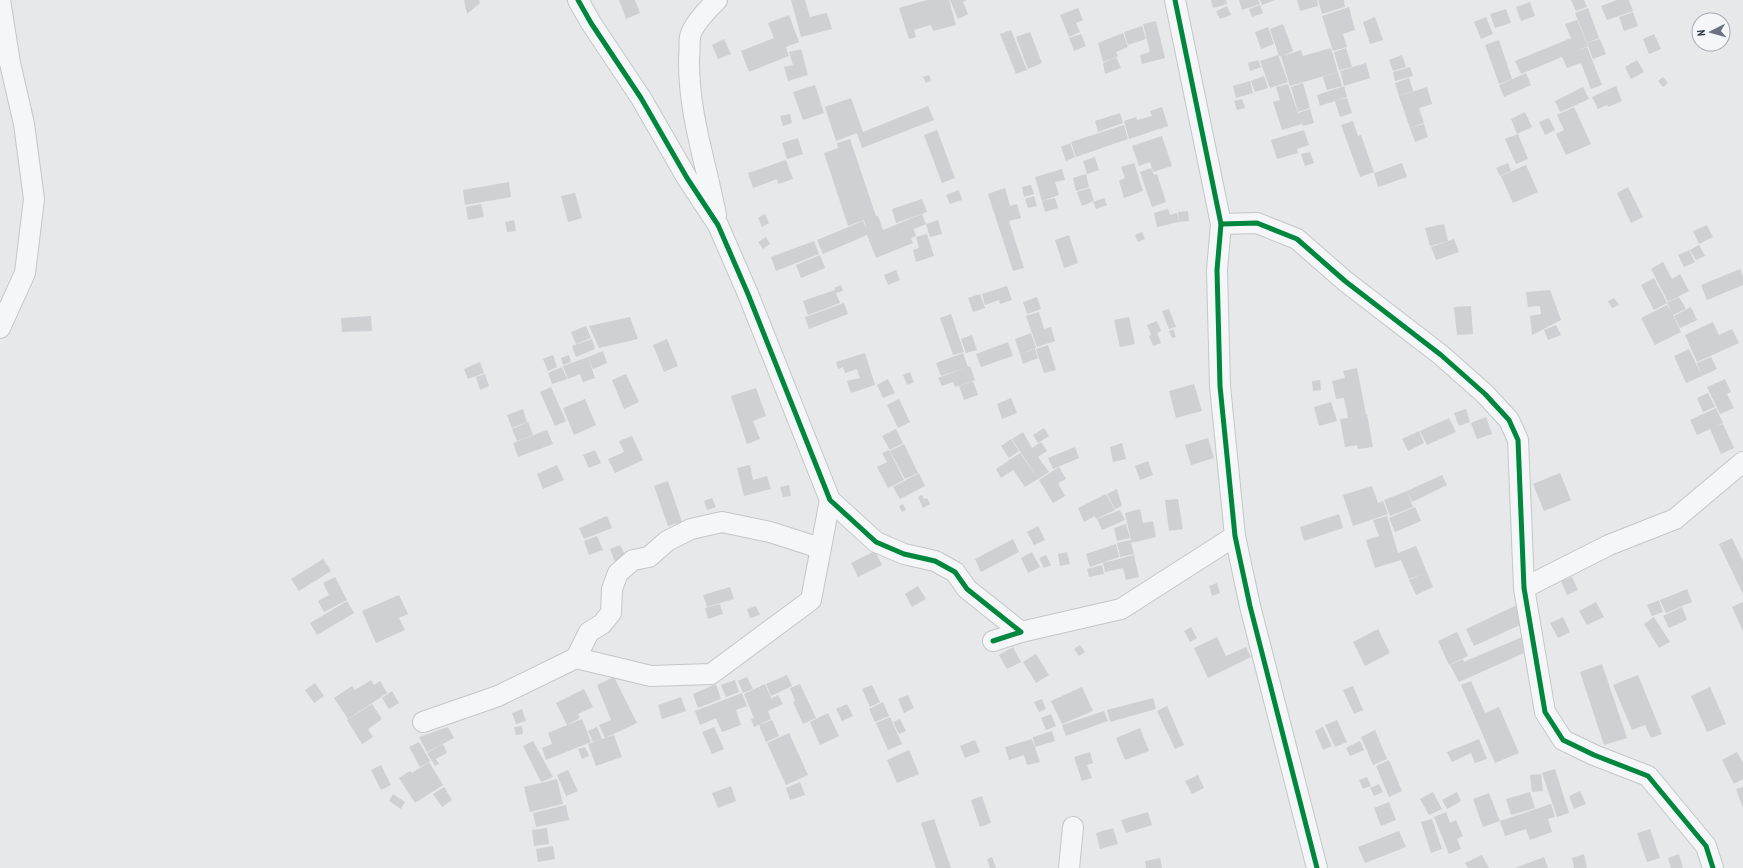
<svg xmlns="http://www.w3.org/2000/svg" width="1743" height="868" viewBox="0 0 1743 868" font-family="'PT Sans Narrow',sans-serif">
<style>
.building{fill:#ced0d3}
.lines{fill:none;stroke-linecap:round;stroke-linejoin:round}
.street-casing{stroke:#c4c6c8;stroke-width:22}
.street{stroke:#f5f6f7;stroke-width:20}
.cycleway-casing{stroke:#f4f6f9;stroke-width:8}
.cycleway{stroke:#00873e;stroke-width:5}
</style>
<rect width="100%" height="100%" fill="#e6e8ea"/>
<g class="building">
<path d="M464,0H479L480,3L467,14Z"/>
<path d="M619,0H635L640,13L626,19Z"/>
<path d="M791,0H805L810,17L827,13L832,29L801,37Z"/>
<path d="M927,0H949L956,25L933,31L931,25L914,30L916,37L909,39L899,8Z"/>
<path d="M950,0H967L963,2L968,14L958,19Z"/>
<path d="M1211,0H1226L1227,4L1213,8Z"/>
<path d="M1239,0H1258L1260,4L1242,10Z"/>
<path d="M1260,0H1275L1262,5Z"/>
<path d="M1297,0H1317L1318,6L1300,11Z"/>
<path d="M1318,0H1344L1345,7L1322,14Z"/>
<path d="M1571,0H1584L1587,7L1576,11Z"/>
<path d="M1617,0H1629L1633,11L1607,20L1601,6Z"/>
<path d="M1530,2L1535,16L1521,21L1516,7Z"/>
<path d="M1260,5L1263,13L1252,17L1249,9Z"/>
<path d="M1227,6L1231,15L1220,19L1216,11Z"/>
<path d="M1349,7L1355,30L1343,34L1347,47L1333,51L1322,16Z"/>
<path d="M1078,8L1083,20L1076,23L1080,32L1069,37L1060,15Z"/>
<path d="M1588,8L1599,38L1587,43L1575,13Z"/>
<path d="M1506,9L1511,23L1495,28L1490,14Z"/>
<path d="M1633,12L1638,26L1624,31L1619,17Z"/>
<path d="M789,15L799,42L786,47L789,56L749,72L741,51L774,38L768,23Z"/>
<path d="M1375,17L1383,40L1370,44L1363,22Z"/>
<path d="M1486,17L1493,34L1481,39L1474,22Z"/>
<path d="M1577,20L1588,46L1574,52L1587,47L1602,85L1591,89L1581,63L1567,68L1562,57L1521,74L1515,61L1571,38L1565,24Z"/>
<path d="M1156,21L1165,58L1142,64L1140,55L1150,52L1143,24Z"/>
<path d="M1283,24L1293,51L1283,56L1301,50L1303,56L1331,48L1338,72L1290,86L1281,56H1279L1270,29Z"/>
<path d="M1142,26L1146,39L1128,45L1124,32Z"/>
<path d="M1268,27L1274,44L1261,49L1255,32Z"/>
<path d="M1011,30L1027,70L1016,74L1000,34Z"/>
<path d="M1030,32L1042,63L1028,69L1016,37Z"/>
<path d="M1123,33L1128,47L1116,52L1118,56L1103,62L1098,43Z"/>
<path d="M1081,34L1086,46L1074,51L1069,38Z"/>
<path d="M1654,34L1661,49L1649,54L1643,39Z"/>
<path d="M724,39L731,54L718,59L712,45Z"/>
<path d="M1600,39L1606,54L1593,59L1587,43Z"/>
<path d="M1499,40L1512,79L1499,84L1485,45Z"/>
<path d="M1346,48L1352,67L1339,70L1334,52Z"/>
<path d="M801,49L808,75L788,81L784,67L793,65L789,52Z"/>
<path d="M1278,55L1288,82L1270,88L1260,61Z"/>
<path d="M1402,55L1406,67L1393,71L1389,60Z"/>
<path d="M1116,57L1121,68L1105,74L1103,63Z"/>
<path d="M1258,60L1261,67L1250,71L1248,63Z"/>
<path d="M1637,60L1644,72L1631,79L1625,67Z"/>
<path d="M1366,63L1370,78L1344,86L1340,71Z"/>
<path d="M1410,67L1413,76L1395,81L1393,72Z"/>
<path d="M1338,72L1342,86L1327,90L1323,77Z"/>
<path d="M1526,73L1531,85L1504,97L1499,85Z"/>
<path d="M929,75L931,81L926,83L923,77Z"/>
<path d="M1264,76L1268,88L1255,92L1251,81Z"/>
<path d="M1663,77L1668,83L1663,87L1658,81Z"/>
<path d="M1409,78L1413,91L1399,96L1395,83Z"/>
<path d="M1250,81L1253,93L1236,98L1233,86Z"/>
<path d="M1303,83L1310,108L1298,112L1291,87Z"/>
<path d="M1288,84L1298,113L1310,109L1314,123L1303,126L1302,124L1282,130L1273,102L1280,100L1276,87Z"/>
<path d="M815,85L824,113L803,120L793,92Z"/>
<path d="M1344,86L1347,97L1320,106L1317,95Z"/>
<path d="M1616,86L1622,101L1608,107L1607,105L1598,109L1592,97Z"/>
<path d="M1427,87L1432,104L1419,108L1424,123L1410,128L1399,96Z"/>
<path d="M1583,87L1589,99L1560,112L1555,101Z"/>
<path d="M851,98L863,132L928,106L934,120L862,148L857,133L836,141L825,107Z"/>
<path d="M1347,98L1352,113L1340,117L1335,101Z"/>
<path d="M1242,99L1245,108L1237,110L1234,101Z"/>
<path d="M1162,107L1168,126L1129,139L1124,121L1136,117L1137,120L1152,116L1150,111Z"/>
<path d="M1574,107L1591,144L1566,155L1556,134L1564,130L1557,115Z"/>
<path d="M1525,112L1532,127L1517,134L1511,119Z"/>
<path d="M1120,113L1123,123L1098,132L1095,121Z"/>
<path d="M790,114L792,123L783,126L780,116Z"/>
<path d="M1549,118L1555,130L1545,135L1539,122Z"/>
<path d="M1353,121L1358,136L1361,135L1374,172L1360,177L1341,125Z"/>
<path d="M1424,124L1428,137L1415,142L1410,128Z"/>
<path d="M1124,125L1128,139L1076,157L1071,142Z"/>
<path d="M937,130L955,178L942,183L924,135Z"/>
<path d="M1304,130L1309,145L1297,149L1298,153L1277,159L1271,140Z"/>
<path d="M1518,134L1528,159L1516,164L1505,139Z"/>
<path d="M1162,136L1172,166L1153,172L1150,162L1139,166L1132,146Z"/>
<path d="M798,138L803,154L787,159L782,143Z"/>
<path d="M850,139L876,216H878L883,230L922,214L926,224L914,229L912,224L916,236L911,238L913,243L876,258L867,235L823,254L817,240L863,221L867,229L864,220L848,226L824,153L838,148L837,143Z"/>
<path d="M1070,143L1075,157L1066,161L1061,147Z"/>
<path d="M1310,152L1314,163L1305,166L1301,154Z"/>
<path d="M1095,157L1099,170L1087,174L1083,161Z"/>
<path d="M786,160L793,179L778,184L777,179L753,188L748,173Z"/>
<path d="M1134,163L1143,191L1124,198L1119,181L1125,178L1121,167Z"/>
<path d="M1402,163L1407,177L1378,187L1374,173Z"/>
<path d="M1508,163L1511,171L1500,176L1496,168Z"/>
<path d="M1526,165L1538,192L1513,203L1501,176Z"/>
<path d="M1151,168L1154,175L1157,174L1166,202L1152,207L1140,172Z"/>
<path d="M1062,169L1065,180L1055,182L1059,195L1042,201L1035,177Z"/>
<path d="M1086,174L1089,187L1076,191L1073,178Z"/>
<path d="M509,182L511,197L465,205L463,190Z"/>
<path d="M1031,185L1034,194L1024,197L1022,187Z"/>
<path d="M1628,187L1643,217L1631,223L1617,193Z"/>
<path d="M1005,188L1010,206L1017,204L1021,218L1009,221L1024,268L1013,271L988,194Z"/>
<path d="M1090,188L1094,201L1082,206L1077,192Z"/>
<path d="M959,190L962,200L950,204L946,195Z"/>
<path d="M575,193L582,218L568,222L561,196Z"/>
<path d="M1034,196L1037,206L1028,208L1025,199Z"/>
<path d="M1055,198L1058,208L1045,212L1042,201Z"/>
<path d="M1104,198L1107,205L1096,209L1093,202Z"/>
<path d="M922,199L927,212L896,223L892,209Z"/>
<path d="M481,204L484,217L468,220L466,207Z"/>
<path d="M1168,209L1170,215L1177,213L1179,222L1157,227L1154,213Z"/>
<path d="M1188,211L1189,221L1179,222L1178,212Z"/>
<path d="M765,214L769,223L762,227L758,218Z"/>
<path d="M514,220L516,231L507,232L505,222Z"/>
<path d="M938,220L942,234L930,237L926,224Z"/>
<path d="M1444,224L1448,241L1430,246L1425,228Z"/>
<path d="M1707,225L1713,237L1699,244L1693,231Z"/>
<path d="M1142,232L1145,239L1138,242L1135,235Z"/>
<path d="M927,234L934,256L916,262L913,250L919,248L916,237Z"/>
<path d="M1069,235L1078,263L1064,268L1055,240Z"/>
<path d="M766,237L770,244L763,249L758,242Z"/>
<path d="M1454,239L1459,252L1436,260L1431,247Z"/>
<path d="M814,241L819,254L776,271L771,257Z"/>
<path d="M1699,245L1705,256L1696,260L1690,250Z"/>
<path d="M1689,250L1695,262L1684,267L1678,255Z"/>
<path d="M820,255L825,268L801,278L796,265Z"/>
<path d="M1663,262L1672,279L1680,274L1689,291L1668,302L1651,269Z"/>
<path d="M1740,269L1743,277V285L1707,300L1701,285Z"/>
<path d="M896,270L900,280L888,285L884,275Z"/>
<path d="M1654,278L1667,303L1654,310L1641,285Z"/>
<path d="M841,285L843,291L836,293L840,303L808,315L803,301L835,290L834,288Z"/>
<path d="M1007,286L1012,300L1000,304L999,300L985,305L982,294Z"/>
<path d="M1550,290L1561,320L1532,335L1530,316L1541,314L1540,306L1528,307L1526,292Z"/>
<path d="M980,294L985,308L973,312L968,298Z"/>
<path d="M1037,297L1041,309L1027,314L1023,302Z"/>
<path d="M1679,297L1686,309L1673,315L1681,332L1655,345L1641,318L1667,305L1672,312L1667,303Z"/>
<path d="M1614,298L1619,305L1612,308L1608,301Z"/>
<path d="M844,303L848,314L809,329L805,317Z"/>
<path d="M1471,306L1473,334L1457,335L1454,307Z"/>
<path d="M1691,307L1697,320L1680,328L1674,316Z"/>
<path d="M1169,309L1176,327L1169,329L1162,311Z"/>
<path d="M1039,312L1044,329L1051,327L1055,341L1037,347L1026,316Z"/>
<path d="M951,314L964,352L953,355L940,318Z"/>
<path d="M371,316L372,331L342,332L341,318Z"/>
<path d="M630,317L638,339L599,348L589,326Z"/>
<path d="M1129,317L1135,344L1120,347L1114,320Z"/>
<path d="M1157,321L1161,331L1157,333L1161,343L1153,346L1149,336L1151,335L1147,325Z"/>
<path d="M1713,322L1719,335L1732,329L1739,343L1697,362L1685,335Z"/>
<path d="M1556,325L1561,335L1548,340L1544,330Z"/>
<path d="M586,326L591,338L576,344L571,332Z"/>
<path d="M1173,329L1176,337L1172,338L1169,331Z"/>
<path d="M1031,333L1036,348L1020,354L1015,339Z"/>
<path d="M972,335L977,350L966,353L961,339Z"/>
<path d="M592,339L595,349L576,357L572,346Z"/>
<path d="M667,339L678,366L664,372L653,345Z"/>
<path d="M1008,342L1013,356L981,367L976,354Z"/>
<path d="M1048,345L1056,370L1044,373L1036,349Z"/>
<path d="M1035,349L1038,358L1023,364L1020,354Z"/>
<path d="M1689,349L1702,376L1686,383L1674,356Z"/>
<path d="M603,351L607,363L593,369L588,357Z"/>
<path d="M865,353L875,385L851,393L847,381L860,378L857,369L845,373L843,367L838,369L836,362Z"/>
<path d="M963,353L968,367L941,376L936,363Z"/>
<path d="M553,355L557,367L548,371L543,359Z"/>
<path d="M569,355L571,362L563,365L561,358Z"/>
<path d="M588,357L595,378L583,382L580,374L568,379L563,366Z"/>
<path d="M1711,357L1717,369L1702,376L1697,363Z"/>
<path d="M480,362L484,373L468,379L464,369Z"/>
<path d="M970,366L975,380L955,387L953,382L942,386L938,378Z"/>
<path d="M562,367L567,379L552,384L548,373Z"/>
<path d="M1357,368L1366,414L1358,416L1367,414L1373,447L1358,449L1357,445L1345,447L1340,419L1348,418L1344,398L1336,399L1332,381L1345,378L1343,371Z"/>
<path d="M910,372L914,382L907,385L903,375Z"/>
<path d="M485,374L489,386L480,390L476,377Z"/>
<path d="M626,374L639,402L624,409L612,380Z"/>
<path d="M888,379L895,393L883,398L877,385Z"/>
<path d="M1725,379L1731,392L1727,394L1734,408L1720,414L1707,387Z"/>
<path d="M1320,380L1321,390L1313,391L1312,381Z"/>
<path d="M973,381L978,395L964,400L959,386Z"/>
<path d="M1194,384L1202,411L1176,418L1169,391Z"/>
<path d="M551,387L566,421L555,426L540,392Z"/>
<path d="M756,388L766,416L753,421L760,439L747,444L731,396Z"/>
<path d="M1708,393L1715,407L1703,412L1697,398Z"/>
<path d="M1011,398L1017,413L1002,419L997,404Z"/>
<path d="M585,399L596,425L574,435L563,408Z"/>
<path d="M899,399L910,422L898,428L887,405Z"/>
<path d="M1331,402L1337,421L1319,426L1314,407Z"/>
<path d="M1716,408L1723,423L1715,427L1723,424L1734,448L1721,454L1710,429L1697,435L1690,420Z"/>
<path d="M523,409L527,422L512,428L507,415Z"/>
<path d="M1466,409L1470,422L1459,426L1454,413Z"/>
<path d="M1486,417L1492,434L1477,439L1471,423Z"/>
<path d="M1449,418L1456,432L1427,445L1420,431Z"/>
<path d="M528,422L533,435L517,441L512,429Z"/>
<path d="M1044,428L1049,436L1038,443L1033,435Z"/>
<path d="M896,429L903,443L890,450L882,436Z"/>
<path d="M547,430L553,444L518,457L513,443Z"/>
<path d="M1419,431L1424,443L1408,451L1402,439Z"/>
<path d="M1023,432L1032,448L1041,442L1047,451L1038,457L1049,472L1038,479L1012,439Z"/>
<path d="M632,436L643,460L615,473L608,459L624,452L619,441Z"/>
<path d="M1208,438L1214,458L1191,465L1185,445Z"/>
<path d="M1011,439L1019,451L1009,458L1001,446Z"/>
<path d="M1122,443L1126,459L1113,462L1110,447Z"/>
<path d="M904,444L918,473L905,479L890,451Z"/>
<path d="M1075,447L1079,458L1053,469L1048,458Z"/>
<path d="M595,450L601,463L589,468L583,455Z"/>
<path d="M889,450L904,480L888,488L877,467L887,462L882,453Z"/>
<path d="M1020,453L1038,479L1025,487L1013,470L1001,478L996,469Z"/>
<path d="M1148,461L1153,475L1140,480L1135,466Z"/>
<path d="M557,465L564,480L543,489L537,474Z"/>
<path d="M750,465L753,480L767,476L771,489L744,496L737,468Z"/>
<path d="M1059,467L1066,479L1058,483L1065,496L1053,503L1039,480Z"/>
<path d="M919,473L925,486L900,499L893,487Z"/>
<path d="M1560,473L1571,500L1544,511L1533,484Z"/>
<path d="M1442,475L1447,485L1412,502L1407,491Z"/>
<path d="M668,481L682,522L668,526L654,486Z"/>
<path d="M789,485L791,496L783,497L780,487Z"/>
<path d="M1372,486L1378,503L1383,501L1388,514L1353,526L1343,495Z"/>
<path d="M1117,489L1122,506L1115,509L1107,494Z"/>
<path d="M1407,491L1413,507L1390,516L1384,500Z"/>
<path d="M1106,494L1115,510L1096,519L1095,516L1084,522L1078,508Z"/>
<path d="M922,495L924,499L927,498L930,504L923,508L918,497Z"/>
<path d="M712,498L716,507L707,510L704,501Z"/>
<path d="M1178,499L1183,529L1169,531L1165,500Z"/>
<path d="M903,504L906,510L902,512L899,506Z"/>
<path d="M1415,507L1421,521L1395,532L1389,518Z"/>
<path d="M1140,509L1143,523L1153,521L1156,537L1131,543L1134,554L1120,557L1117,543L1131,540L1125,513Z"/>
<path d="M1120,510L1125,520L1102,530L1097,519Z"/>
<path d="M1339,514L1343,528L1304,541L1300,527Z"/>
<path d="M607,516L612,528L584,539L579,528Z"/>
<path d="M1387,516L1398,553L1416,546L1433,587L1416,595L1409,580L1422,574L1409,579L1401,560L1375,568L1366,540L1379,536L1373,520Z"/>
<path d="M1126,524L1130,538L1117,541L1114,528Z"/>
<path d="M1038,526L1045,540L1034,545L1027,532Z"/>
<path d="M597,536L603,550L589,555L584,541Z"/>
<path d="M1732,538L1743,561V594L1719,544Z"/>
<path d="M1013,539L1019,552L981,572L975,559Z"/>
<path d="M1116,544L1119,557L1090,567L1086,554Z"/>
<path d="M620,545L626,557L615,562L610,549Z"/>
<path d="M875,551L882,565L858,577L851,563Z"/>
<path d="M1032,552L1040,567L1028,573L1021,558Z"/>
<path d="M1067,552L1070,564L1060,566L1058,554Z"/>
<path d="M1046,555L1051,565L1044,568L1039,558Z"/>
<path d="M1134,555L1139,577L1126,580L1123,568L1105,572L1103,563Z"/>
<path d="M323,559L331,571L299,591L291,579Z"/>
<path d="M1102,565L1104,574L1089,577L1087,569Z"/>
<path d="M335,577L347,600L324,612L318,601L329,595L323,583Z"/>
<path d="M1572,577L1578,590L1567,595L1561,581Z"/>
<path d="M1217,583L1220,593L1212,596L1209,586Z"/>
<path d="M918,586L926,599L912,607L905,594Z"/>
<path d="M730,587L734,599L707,607L703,595Z"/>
<path d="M1687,589L1692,602L1666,613L1660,600Z"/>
<path d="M399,595L408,614L399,618L405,630L376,643L362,611Z"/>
<path d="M1659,600L1663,612L1652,616L1647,605Z"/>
<path d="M347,601L354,613L317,635L310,623Z"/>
<path d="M1596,602L1604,617L1587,625L1579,611Z"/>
<path d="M1743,602V631L1732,607Z"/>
<path d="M720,604L723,614L708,619L705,608Z"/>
<path d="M1517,605L1520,625L1474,646L1466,629Z"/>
<path d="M756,606L760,615L750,618L747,609Z"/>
<path d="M1682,607L1687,620L1669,628L1663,616Z"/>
<path d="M1563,617L1570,632L1558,638L1550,623Z"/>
<path d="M1654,617L1670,642L1659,648L1644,624Z"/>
<path d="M1191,627L1197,638L1190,642L1184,631Z"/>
<path d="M1378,629L1390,653L1365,666L1353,642Z"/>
<path d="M1457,632L1468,656L1449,665L1438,641Z"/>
<path d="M1217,637L1226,656L1246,647L1251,657L1208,678L1194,648Z"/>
<path d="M1522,637L1524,653L1459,682L1450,665L1463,659L1464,662Z"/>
<path d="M1080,645L1085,652L1079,656L1074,649Z"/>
<path d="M1013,647L1021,662L1007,669L999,655Z"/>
<path d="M1036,654L1049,675L1036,683L1023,662Z"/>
<path d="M1602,664L1627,738L1604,745L1580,672Z"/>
<path d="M787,675L792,686L771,696L766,684Z"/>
<path d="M1638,675L1662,734L1651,738L1645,725L1632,730L1613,685Z"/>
<path d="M614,677L637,723L605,738L599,725L611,720L597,685Z"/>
<path d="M747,677L753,689L743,693L738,681Z"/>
<path d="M371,680L374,685L380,681L387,693L348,719L334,698L352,686L355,690Z"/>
<path d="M735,680L739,692L726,697L721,685Z"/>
<path d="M1471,681L1485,713L1499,707L1519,753L1495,763L1461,685Z"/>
<path d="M315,683L324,696L314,703L305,690Z"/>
<path d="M716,684L721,699L698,708L693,694Z"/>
<path d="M765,684L772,700V698L778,695L783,704L768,711L771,719L754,727L751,719L754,718L744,694Z"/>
<path d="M800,684L816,718L803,724L793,702L795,701L790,688Z"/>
<path d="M872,685L880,702L870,707L862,689Z"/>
<path d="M1353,686L1363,710L1354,714L1343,690Z"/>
<path d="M1082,687L1093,711L1062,724L1051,701Z"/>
<path d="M1710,687L1726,724L1707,732L1691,696Z"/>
<path d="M584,689L593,707L578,714L580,718L567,725L556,703Z"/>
<path d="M392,691L399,703L389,709L382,698Z"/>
<path d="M742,693L747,706L736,710L741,725L722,732L716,718L700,725L695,711Z"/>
<path d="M908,695L914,708L904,713L898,699Z"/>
<path d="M681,697L686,711L662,719L658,705Z"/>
<path d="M1153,698L1156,709L1110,722L1107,710Z"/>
<path d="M1042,699L1046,709L1039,712L1034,702Z"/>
<path d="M883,702L889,716L875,722L869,709Z"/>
<path d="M372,704L382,719L368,729L373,737L362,744L347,720Z"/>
<path d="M847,704L853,716L842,721L836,709Z"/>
<path d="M1167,706L1184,745L1175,749L1157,711Z"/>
<path d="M522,709L526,721L516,724L512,713Z"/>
<path d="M1104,711L1108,721L1066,736L1062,725Z"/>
<path d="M828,713L839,736L820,745L810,722Z"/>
<path d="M1051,714L1056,726L1046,730L1041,718Z"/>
<path d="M890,717L902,744L888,750L876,723Z"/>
<path d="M582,719L591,742L546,760L542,748L552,744L548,733Z"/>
<path d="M900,719L906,731L899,734L893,722Z"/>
<path d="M772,720L779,736L766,742L759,725Z"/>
<path d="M1337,720L1347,742L1335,747L1325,725Z"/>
<path d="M522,726L523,734L516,735L514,727Z"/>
<path d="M448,727L454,738L427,752L419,737Z"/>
<path d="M597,727L602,739L593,742L588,731Z"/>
<path d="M714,727L724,749L712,754L702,732Z"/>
<path d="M1323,727L1332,746L1323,750L1315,731Z"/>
<path d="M1140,728L1149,751L1125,760L1116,738Z"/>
<path d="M1375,730L1387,759L1373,765L1361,737Z"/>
<path d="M1052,731L1055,741L1035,747L1033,737Z"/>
<path d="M789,733L808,775L786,785L767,743Z"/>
<path d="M614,735L622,757L596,766L588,744Z"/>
<path d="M1032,739L1040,762L1027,765L1024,755L1009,760L1005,747Z"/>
<path d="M1479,739L1487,759L1475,763L1471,753L1452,762L1447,752Z"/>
<path d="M975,740L980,752L965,758L960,746Z"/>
<path d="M533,741L553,777L541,782L523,746Z"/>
<path d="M1360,741L1364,750L1350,756L1346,748Z"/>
<path d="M419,742L430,761L420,767L409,747Z"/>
<path d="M443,744L447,753L436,759L439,764L435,766L427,753Z"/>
<path d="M585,747L589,756L582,759L578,749Z"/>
<path d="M909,750L919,774L897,783L887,760Z"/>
<path d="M1090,752L1093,763L1087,765L1092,778L1082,781L1074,757Z"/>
<path d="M1737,752L1743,763V779L1734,784L1722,760Z"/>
<path d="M1389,760L1402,791L1389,797L1376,766Z"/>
<path d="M429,762L443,785L415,803L399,778L410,771L412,773Z"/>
<path d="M381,765L391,785L381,790L371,770Z"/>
<path d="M1555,769L1569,813L1557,817L1542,773Z"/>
<path d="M568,770L578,791L566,796L557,775Z"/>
<path d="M1541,774L1543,791L1532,792L1530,775Z"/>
<path d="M1198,775L1204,788L1192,794L1185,781Z"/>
<path d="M1367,777L1371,786L1363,789L1359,780Z"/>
<path d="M557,779L563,804L530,812L524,787Z"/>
<path d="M800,782L805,795L790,800L786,788Z"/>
<path d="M1379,784L1383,792L1374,796L1370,788Z"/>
<path d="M731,786L736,801L718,808L712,793Z"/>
<path d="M444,787L452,800L442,807L433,794Z"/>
<path d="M1743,787V808L1736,789Z"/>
<path d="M1580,791L1586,804L1574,809L1569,796Z"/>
<path d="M1433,792L1442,809L1429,815L1420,799Z"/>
<path d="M1457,792L1461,801L1447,809L1442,800Z"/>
<path d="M1530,792L1535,808L1511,815L1506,799Z"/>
<path d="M1489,793L1500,821L1483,827L1473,799Z"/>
<path d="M393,794L405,802L401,809L389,801Z"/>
<path d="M982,796L991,823L980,827L971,800Z"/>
<path d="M1389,802L1396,820L1381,826L1374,808Z"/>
<path d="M1551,804L1555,817L1548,819L1552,832L1530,840L1526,829L1505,836L1500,821Z"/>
<path d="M566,805L569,820L536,827L533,813Z"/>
<path d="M1148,812L1152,825L1126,833L1121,820Z"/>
<path d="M1446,812L1450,823L1456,820L1463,836L1457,839L1461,849L1449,854L1434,817Z"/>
<path d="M934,819L951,868H936L921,823Z"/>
<path d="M1432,819L1442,849L1431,853L1421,822Z"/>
<path d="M547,828L549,844L534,846L532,830Z"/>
<path d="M1113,828L1118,844L1100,849L1096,833Z"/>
<path d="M1650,829L1660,858L1647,862L1637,833Z"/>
<path d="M1399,831L1406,847L1365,863L1358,847Z"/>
<path d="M553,846L555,859L538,862L536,849Z"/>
<path d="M1584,854L1587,868H1574L1572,858Z"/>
<path d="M1679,854L1683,868H1671L1668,858Z"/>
<path d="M1482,855L1489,868H1468L1465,863Z"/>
<path d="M992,857L996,868H990L987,859Z"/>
<path d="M1544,857L1548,868H1515L1531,862Z"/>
<path d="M1160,858L1162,868H1146L1145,861Z"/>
</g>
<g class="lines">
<g class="street-casing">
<g id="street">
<path d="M578,0L591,23L641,98L687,178L718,225L748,294L830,500L876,542L904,554L935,561L955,572L967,589L1021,632L993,641"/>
<path d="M1175,0L1221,224L1217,270L1220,386L1235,536L1250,606L1317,868"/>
<path d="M716,215C706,163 688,112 689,58C690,51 689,44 690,37C692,26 709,8 717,0"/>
<path d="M1221,224L1257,223L1297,239L1345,281L1441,355L1485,394L1509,420L1518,440L1524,588L1545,712L1563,740L1594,755L1648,776L1706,846L1713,868"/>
<path d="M0,328L25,273L34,199L24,124L10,63L0,0"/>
<path d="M1524,588L1609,545L1675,519L1743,462"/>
<path d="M1021,632L1121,609L1235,536"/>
<path d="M576,658L589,632L602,624L611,613L612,589L618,573L633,560L649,557L667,541L691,529L722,522L770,532L820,548"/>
<path d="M423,722L498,696L576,658L651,676L711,674L811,600L830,500"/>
<path d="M1069,868L1073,827"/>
</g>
</g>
<use href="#street" class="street"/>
<g class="cycleway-casing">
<g id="cycleway">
<path d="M578,0L591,23L641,98L687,178L718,225L748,294L830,500L876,542L904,554L935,561L955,572L967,589L1021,632L993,641"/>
<path d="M1175,0L1221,224L1217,270L1220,386L1235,536L1250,606L1317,868"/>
<path d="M1221,224L1257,223L1297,239L1345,281L1441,355L1485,394L1509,420L1518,440L1524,588L1545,712L1563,740L1594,755L1648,776L1706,846L1713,868"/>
</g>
</g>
<use href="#cycleway" class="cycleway"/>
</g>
<g transform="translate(1711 32) rotate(264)"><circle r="19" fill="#f4f6f9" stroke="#a4a8b1"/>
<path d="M0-3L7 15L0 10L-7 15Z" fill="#6c737f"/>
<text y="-6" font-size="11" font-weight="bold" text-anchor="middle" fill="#2b3445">N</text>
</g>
</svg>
